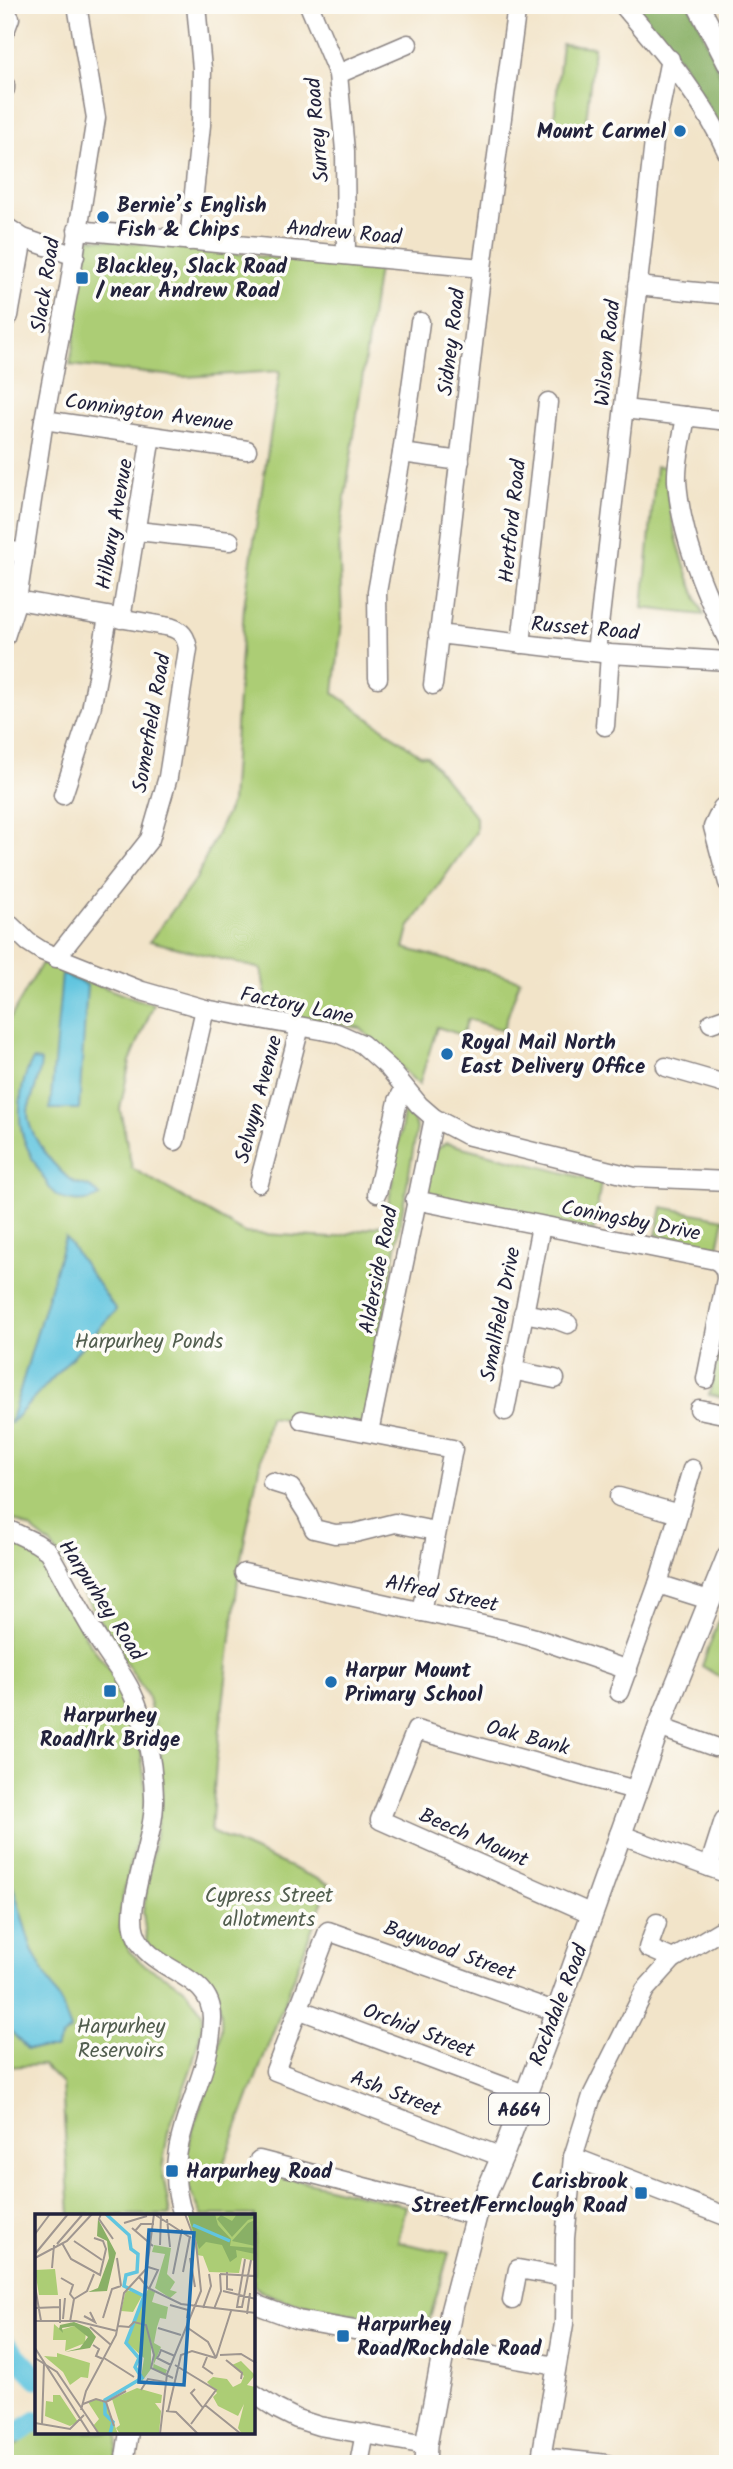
<svg xmlns="http://www.w3.org/2000/svg" width="733" height="2469" viewBox="0 0 733 2469" font-family="Kalam,sans-serif">
<style>
.green{fill:#accd75;stroke:#677858;stroke-width:2}
.forest{fill:#89b066;stroke:#566950;stroke-width:2}
.water{fill:#61c5df;stroke:#42748d;stroke-width:2}
.lines{fill:none;stroke-linecap:round;stroke-linejoin:round}
.river{stroke:#61c5df;stroke-width:21}
.minor-casing{stroke:#8a8382;stroke-width:21}
.major-casing{stroke:#8a8382;stroke-width:24}
.minor{stroke:#fff;stroke-width:18}
.major{stroke:#fff;stroke-width:21}
.poi-dot{fill:#1f6fb2;stroke:#fdfcf7;stroke-width:2.5}
.labels{text-anchor:middle;stroke-width:7;stroke-linejoin:round;paint-order:stroke}
.shield{fill:#fdfcf7;stroke:#646373;stroke-width:2}
.shield-label{font-size:19px;font-weight:bold;fill:#22223b}
.street-label{font-size:21px;fill:#22223b;stroke:#fdfcf7}
.poi-label{font-size:21px;font-weight:bold;fill:#22223b;stroke:#fdfcf7;text-anchor:start}
.park-label{font-size:21px;fill:#525e4f;stroke:#fdfcf7}
.inset-river{fill:none;stroke:#61c5df;stroke-width:3.5}
.inset-road{fill:none;stroke:#9f9690;stroke-width:2}
.view{fill:#1f6fb2;fill-opacity:0.15;stroke:#1f6fb2;stroke-width:3.5}
.inset-edge{fill:none;stroke:#22223b;stroke-width:3.5}
</style>
<rect width="100%" height="100%" fill="#fdfcf7"/>
<filter id="ink" filterUnits="userSpaceOnUse"><feTurbulence type="fractalNoise" baseFrequency=".0143" numOctaves="2"/><feDisplacementMap in="SourceGraphic" scale="14" xChannelSelector="R" yChannelSelector="G"/><feConvolveMatrix kernelMatrix="1 2 1 2 8 2 1 2 1" color-interpolation-filters="sRGB"/></filter>
<filter id="wash" filterUnits="userSpaceOnUse"><feTurbulence type="fractalNoise" baseFrequency=".00686" numOctaves="4" result="noise"/><feDisplacementMap in="SourceGraphic" scale="28" xChannelSelector="R" yChannelSelector="G"/><feGaussianBlur stdDeviation="1.57" result="paint"/><feColorMatrix in="noise" values="0 0 0 0 0 0 0 0 0 0 0 0 0 0 0 0 0 1.4 0 .05"/><feComposite in="paint" operator="in"/></filter>
<g filter="url(#wash)">
<rect width="100%" height="100%" fill="#f2e4c9"/>
<g class="green">
<path d="M562,44L594,47L585,131L553,128Z"/>
<path d="M89,238L378,269L339,540L342,621L334,693L420,755L427,756L476,817V832L409,928L404,948L520,980L503,1030L468,1019L462,1035L437,1027L419,1085L360,1028L275,1013L268,1007L261,969L150,941L196,879L231,803L244,606L280,371L184,377L70,365Z"/>
<path d="M656,466L666,467C665,510 686,576 704,615L643,608Z"/>
<path d="M42,963L137,1000L154,1004L130,1061L120,1109L132,1168L245,1233L332,1238L385,1224L404,1112L412,1118L417,1128L364,1428L269,1417L240,1563L216,1763L211,1832L329,1884L223,2165L312,2183L406,2206L398,2242L449,2253L430,2318L424,2328L287,2301L265,2293L254,2286V2215H202C196,2202 185,2184 185,2170C185,2115 257,2015 198,1973C190,1967 178,1964 169,1959C161,1955 154,1949 147,1944L143,1912L162,1794L160,1744L147,1695L107,1633L75,1579L50,1544L30,1528L5,1516V1027Z"/>
<path d="M446,1143L601,1182L594,1231L429,1196L424,1190L437,1149Z"/>
<path d="M662,1207L724,1219L718,1248L656,1235Z"/>
<path d="M728,1314V1399L709,1395Z"/>
<path d="M5,1537L39,1555L88,1641L128,1694L139,1734L146,1793L143,1815L121,1904L120,1928L129,1951L143,1964L183,1987L202,2012V2027L192,2066L168,2132L162,2169L170,2215H70L62,2084L43,2065L5,2067Z"/>
<path d="M728,1595V1682L702,1666Z"/>
<path d="M37,2431L119,2432L115,2464H5V2452Z"/>
</g>
<path class="forest" d="M630,5H689L699,23L728,94V141L682,62Z"/>
<g class="water">
<path d="M62,974L87,985L79,1109H50Z"/>
<path d="M33,1060L41,1061C40,1077 35,1088 30,1103C20,1127 51,1163 68,1178C78,1188 87,1180 100,1196C86,1204 62,1204 51,1190C46,1183 42,1174 37,1167C31,1156 25,1145 22,1133C17,1112 21,1077 33,1060Z"/>
<path d="M65,1237L116,1310L10,1424Z"/>
<path d="M5,1859L32,1950L62,2005L71,2030L62,2037L55,2049H27L5,2025Z"/>
</g>
<g class="lines">
<g class="river">
<path d="M5,2344L37,2378"/>
<path d="M5,2434L19,2432L37,2421"/>
</g>
</g>
</g>
<g filter="url(#ink)">
<g class="lines">
<g class="minor-casing">
<g id="minor">
<path d="M309,5L338,74L345,151L346,255"/>
<path d="M623,5C662,51 703,98 728,154"/>
<path d="M5,15L10,18L5,31"/>
<path d="M338,74L408,44"/>
<path d="M5,85V89"/>
<path d="M5,226L23,238L75,256"/>
<path d="M77,230L482,268"/>
<path d="M189,241L201,125L202,69L196,5"/>
<path d="M637,286L728,295"/>
<path d="M9,316L23,238"/>
<path d="M624,409L728,421"/>
<path d="M686,416C683,436 676,460 677,481C681,537 704,590 728,641"/>
<path d="M44,420L247,450"/>
<path d="M402,453L460,461"/>
<path d="M137,531L230,541"/>
<path d="M5,555L13,551L24,553"/>
<path d="M17,600L170,627C182,631 186,636 188,649L168,777L150,839L56,958"/>
<path d="M121,619L151,436"/>
<path d="M438,634L610,654L728,661"/>
<path d="M5,637L17,600L44,420L69,288L96,118L77,5"/>
<path d="M521,644L548,402"/>
<path d="M596,652L655,133L670,59"/>
<path d="M378,678L377,592L402,453L420,322"/>
<path d="M433,685L482,268L517,5"/>
<path d="M605,726L610,654"/>
<path d="M63,795L91,710L108,617"/>
<path d="M728,803L722,808L713,827L728,883"/>
<path d="M5,920L28,942L42,951L142,991L205,1009L337,1033L362,1044L388,1067L419,1105L434,1118L466,1135L634,1177L728,1181"/>
<path d="M711,1023L728,1017"/>
<path d="M666,1067L728,1085"/>
<path d="M175,1141L205,1009"/>
<path d="M259,1183L300,1027"/>
<path d="M377,1193L398,1101L404,1089"/>
<path d="M415,1200L715,1260C723,1264 726,1270 726,1279L706,1379"/>
<path d="M523,1313L555,1319L568,1324"/>
<path d="M512,1370L555,1379"/>
<path d="M699,1409L728,1415"/>
<path d="M505,1411L541,1226"/>
<path d="M302,1420L453,1449L421,1612"/>
<path d="M369,1432L434,1118"/>
<path d="M272,1482L291,1488L307,1513L314,1529L335,1534L355,1533L395,1523L435,1531"/>
<path d="M619,1497L679,1514"/>
<path d="M5,1528L36,1543L48,1551C65,1580 80,1611 98,1639C109,1658 123,1673 132,1693C146,1721 153,1766 154,1797C156,1837 125,1900 135,1932C148,1974 213,1970 212,2019C211,2089 157,2140 183,2215"/>
<path d="M244,1573L501,1629L535,1638L628,1670"/>
<path d="M658,1584L709,1600"/>
<path d="M619,1692L658,1584L692,1469"/>
<path d="M659,1727L715,1747"/>
<path d="M619,1834L728,1874"/>
<path d="M709,1867L724,1820"/>
<path d="M592,1914L380,1820L416,1730L635,1790"/>
<path d="M657,1923L648,1948L673,1959"/>
<path d="M298,2009L524,2094"/>
<path d="M502,2157L275,2071L328,1931L557,2012"/>
<path d="M573,2157L728,2217"/>
<path d="M259,2160L476,2216"/>
<path d="M512,2300L518,2269L564,2277"/>
<path d="M254,2302L260,2306L298,2320L556,2366"/>
<path d="M254,2394L277,2409L297,2419L319,2426L426,2445"/>
<path d="M541,2457L607,2464"/>
<path d="M124,2464L129,2432"/>
<path d="M359,2464L365,2433"/>
<path d="M540,2464L564,2324L565,2238L573,2157L592,2096L645,1990L673,1959L728,1926"/>
</g>
</g>
<g class="major-casing">
<g id="major">
<path d="M698,5L728,63"/>
<path d="M425,2464L426,2445L451,2312L476,2216L502,2157L557,2012L659,1727L728,1556"/>
</g>
</g>
<use href="#minor" class="minor"/>
<use href="#major" class="major"/>
</g>
</g>
<g class="poi-dot">
<circle cx="680" cy="131" r="7"/>
<circle cx="103" cy="217" r="7"/>
<rect x="75" y="271" width="14" height="14" rx="3.5"/>
<circle cx="447" cy="1054" r="7"/>
<circle cx="331" cy="1682" r="7"/>
<rect x="103" y="1684" width="14" height="14" rx="3.5"/>
<rect x="165" y="2164" width="14" height="14" rx="3.5"/>
<rect x="634" y="2186" width="14" height="14" rx="3.5"/>
<rect x="336" y="2329" width="14" height="14" rx="3.5"/>
</g>
<g class="labels">
<rect class="shield" x="489" y="2093.5" width="60" height="31" rx="5"/>
<g class="shield-label">
<text x="519" y="2116">A664</text>
</g>
<g class="street-label">
<text transform="translate(317 130) rotate(-95)" y="7">Surrey Road</text>
<text transform="translate(344 232) rotate(5)" y="7">Andrew Road</text>
<text transform="translate(45 285) rotate(-81)" y="7">Slack Road</text>
<text transform="translate(451 342) rotate(-83)" y="7">Sidney Road</text>
<text transform="translate(607 353) rotate(-84)" y="7">Wilson Road</text>
<text transform="translate(149 412) rotate(8)" y="7">Connington Avenue</text>
<text transform="translate(512 521) rotate(-84)" y="7">Hertford Road</text>
<text transform="translate(114 524) rotate(-80)" y="7">Hilbury Avenue</text>
<text transform="translate(585 628) rotate(5)" y="7">Russet Road</text>
<text transform="translate(151 723) rotate(-80)" y="7">Somerfield Road</text>
<text transform="translate(297 1005) rotate(12)" y="7">Factory Lane</text>
<text transform="translate(258 1099) rotate(-75)" y="7">Selwyn Avenue</text>
<text transform="translate(631 1220) rotate(11)" y="7">Coningsby Drive</text>
<text transform="translate(378 1270) rotate(-79)" y="7">Alderside Road</text>
<text transform="translate(500 1314) rotate(-79)" y="7">Smallfield Drive</text>
<text transform="translate(442 1593) rotate(12)" y="7">Alfred Street</text>
<text transform="translate(102 1600) rotate(57)" y="7">Harpurhey Road</text>
<text transform="translate(528 1737) rotate(15)" y="7">Oak Bank</text>
<text transform="translate(474 1837) rotate(24)" y="7">Beech Mount</text>
<text transform="translate(450 1950) rotate(20)" y="7">Baywood Street</text>
<text transform="translate(558 2005) rotate(-69)" y="7">Rochdale Road</text>
<text transform="translate(419 2030) rotate(21)" y="7">Orchid Street</text>
<text transform="translate(396 2093) rotate(21)" y="7">Ash Street</text>
</g>
<g class="poi-label">
<text x="666" y="138" text-anchor="end">Mount Carmel</text>
<text x="117" y="212">Bernie’s English<tspan x="117" dy="24">Fish &amp; Chips</tspan></text>
<text x="96" y="273">Blackley, Slack Road<tspan x="96" dy="24">/ near Andrew Road</tspan></text>
<text x="461" y="1049">Royal Mail North<tspan x="461" dy="24">East Delivery Office</tspan></text>
<text x="345" y="1677">Harpur Mount<tspan x="345" dy="24">Primary School</tspan></text>
<text x="110" y="1722" text-anchor="middle">Harpurhey<tspan x="110" dy="24">Road/Irk Bridge</tspan></text>
<text x="186" y="2178">Harpurhey Road</text>
<text x="627" y="2188" text-anchor="end">Carisbrook<tspan x="627" dy="24">Street/Fernclough Road</tspan></text>
<text x="357" y="2331">Harpurhey<tspan x="357" dy="24">Road/Rochdale Road</tspan></text>
</g>
<g class="park-label">
<text x="149" y="1348">Harpurhey Ponds</text>
<text x="269" y="1902">Cypress Street<tspan x="269" dy="24">allotments</tspan></text>
<text x="121" y="2033">Harpurhey<tspan x="121" dy="24">Reservoirs</tspan></text>
</g>
</g>
<g transform="translate(35 2214)">
<rect width="220" height="220" fill="#f2e4c9"/>
<path d="M153,0H220V47L207,44L204,59L174,58L168,42L162,41ZM119,31L136,34L132,60L140,68L135,76L142,78L135,84L120,74L130,40L117,38ZM20,55L23,81H4L0,56ZM113,75L120,78L117,88L133,93L131,105L125,104L122,113L119,129L126,133L119,150L132,156L130,161L118,155L119,143L116,127V155L105,170L109,144L92,129ZM91,76L108,80L98,98L86,97ZM19,110L26,116L39,112L51,117L50,129L30,137L31,126H18ZM22,139L55,149L53,164L46,163L35,171L28,158L9,142L22,143ZM206,147L220,161L212,171L220,173V220H207L203,214L209,190L203,202L183,192L178,183L182,179L172,168L178,163L192,165L198,173L206,169L209,162L197,151ZM102,174L127,181L126,189H120L126,197L124,220H85L81,214L85,211L77,185ZM18,181H25L43,208L35,212L10,202L11,187L18,188ZM60,185L71,189L83,220H65L58,212L64,205L53,188Z" fill="#accd75"/>
<path d="M180,0L183,11L196,25L195,32L220,34V40L201,36L202,43L195,48L187,31L171,28L164,35L153,1ZM202,0H220V4L213,6L197,23L182,5L186,1L197,7ZM63,5L81,39L72,77L53,78L63,74L74,44L72,27L62,22ZM220,6V32L197,27L213,9ZM39,108L54,114L61,123L55,134L30,138L45,134L53,123L39,112L27,114L28,119L24,115L25,111Z" fill="#89b066"/>
<path class="inset-river" d="M71,0L94,21L96,35L103,40L102,58L91,61L89,72L109,82L91,129L104,144L100,153L107,164L70,186V200L78,208L75,220M158,11L195,27"/>
<path class="inset-road" d="M66,0L64,5L78,25M119,0L156,24M132,5L135,33M89,9L112,2M97,14L118,32M100,17L106,10H119M0,20L15,0M39,27L67,46M27,29L36,45L65,61L71,35L68,27L59,24M22,30L47,1M125,31L126,0M0,40L33,0M0,44L32,27L57,0M82,44L86,72M155,44L160,73M210,45L202,93H207L216,46M113,53L123,56L114,75M17,54L19,31M148,58L155,22M192,58V75L198,76M138,60L147,15M185,60L221,62M104,63L113,74L146,90L221,99M26,64L38,71L35,80L39,85M0,72L6,107M188,77L221,85M25,85V109M39,85L52,77L59,60M135,91L153,96L152,104M0,94L25,93M168,94L176,72L174,60M179,95L186,77L185,60M212,100L215,79M49,102L60,108L55,98M68,104L77,75L86,72M28,105L30,84M0,107H41L82,117M35,108L39,85M83,112L94,113L99,108L111,111L119,141L116,154L138,164M55,113L76,131M123,114L146,121M153,114L173,128L181,144M58,131L64,135L61,142L68,145M0,134L55,220M185,141L206,140L221,149M172,143L168,153L178,160M0,144L22,158L64,220M69,144L99,163M181,144L196,97M191,146L207,159L206,165M136,151L122,144L124,141L126,136L140,142M140,151L181,176L156,210M160,175L156,179L168,194M106,176L113,165L130,168M71,188L79,212M71,188L91,177M48,190L61,185L71,188M170,191L206,220M46,196L51,177L81,121L89,79L112,54L119,0M131,197L141,198L163,220M133,197L146,141L157,137L181,144M0,209L35,215L49,201M7,211L9,149M125,220L132,160L166,77L161,29L150,0"/>
<path class="view" d="M114,16L159,19L149,171L104,168Z"/>
<rect width="220" height="220" class="inset-edge"/>
</g>
<rect width="733" height="2469" fill="none" stroke="#fdfcf7" stroke-width="28"/>
</svg>
